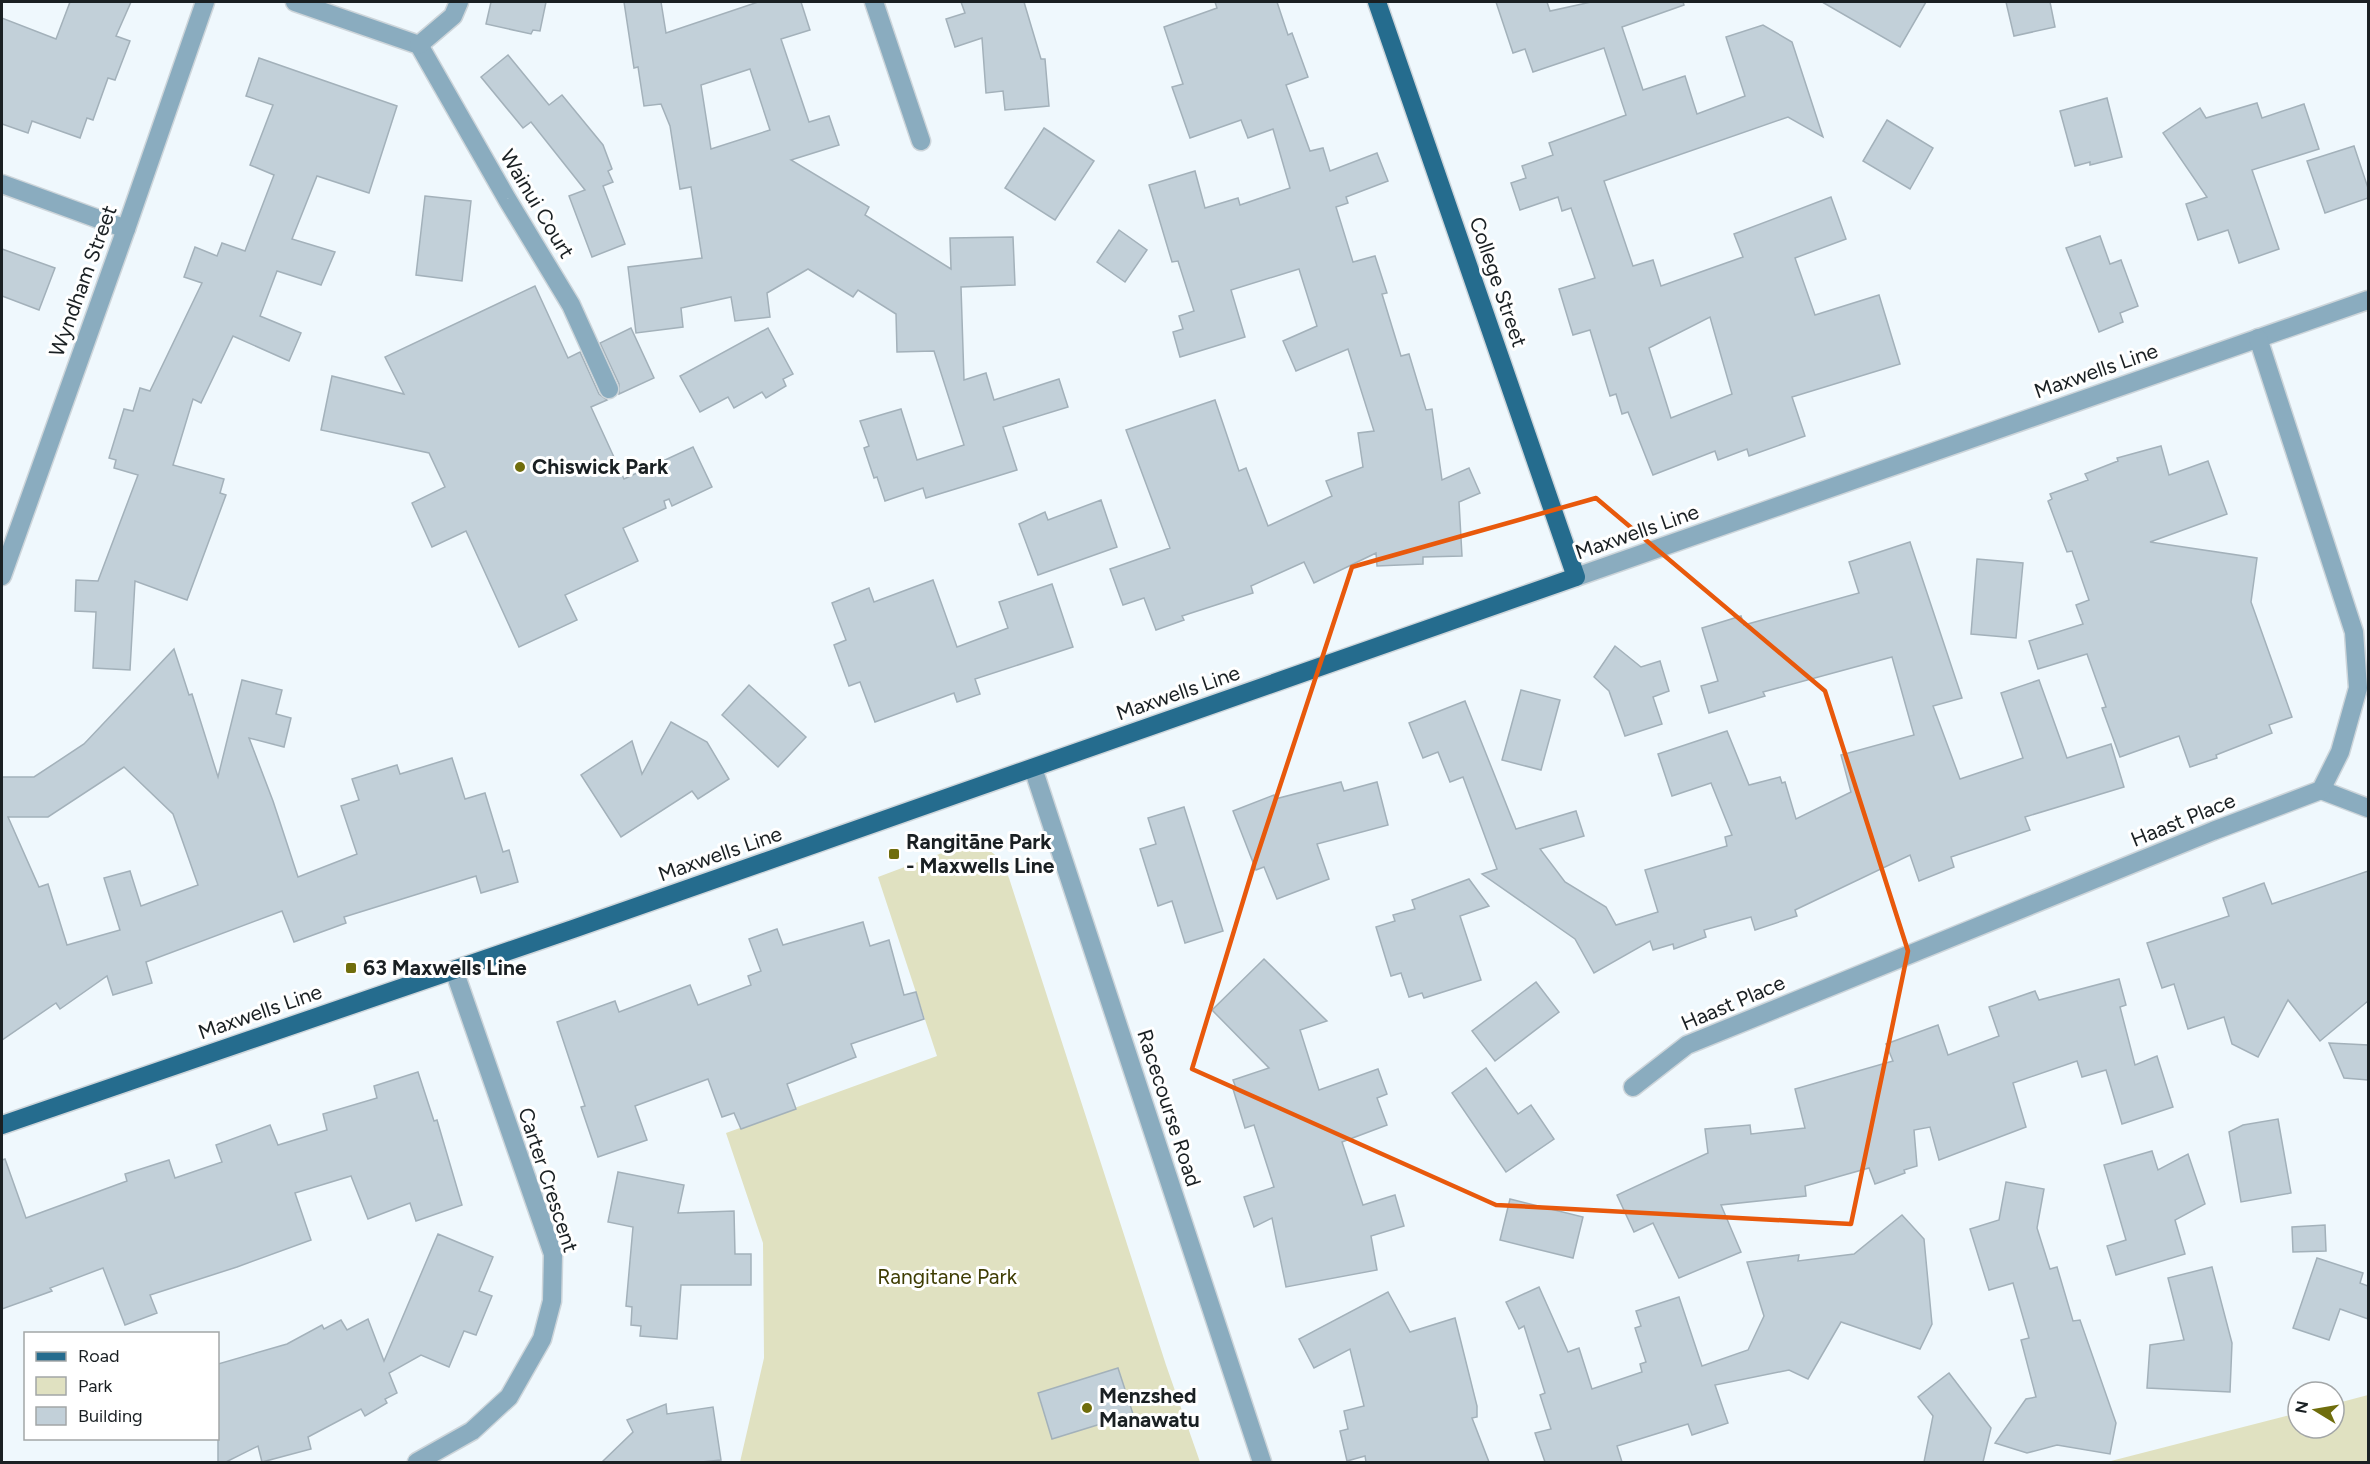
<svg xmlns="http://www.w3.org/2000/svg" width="2370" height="1464" viewBox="0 0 2370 1464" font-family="Figtree,sans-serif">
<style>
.green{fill:#e0e1c1}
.building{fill:#c2d0d9;stroke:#a3b1ba;stroke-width:1.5;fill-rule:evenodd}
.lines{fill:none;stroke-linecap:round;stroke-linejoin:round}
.minor-casing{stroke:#cdd5da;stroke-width:21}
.major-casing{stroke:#cdd5da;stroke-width:21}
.minor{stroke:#8aacbf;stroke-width:18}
.major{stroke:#256c8e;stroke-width:18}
.marked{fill:none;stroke:#e8590c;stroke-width:4.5;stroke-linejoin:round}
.poi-dot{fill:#6f6d0c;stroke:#fff;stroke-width:2}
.labels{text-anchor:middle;stroke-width:6;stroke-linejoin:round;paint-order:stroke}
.street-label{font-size:21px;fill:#1a2023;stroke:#fff}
.poi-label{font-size:21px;font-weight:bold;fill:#1a2023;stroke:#fff;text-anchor:start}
.park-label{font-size:21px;fill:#3f3d03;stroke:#fff}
</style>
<rect width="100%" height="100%" fill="#eff8fd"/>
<g class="green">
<path d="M966,844C992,847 999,855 1009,878L1166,1365L1200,1462H740L764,1358L763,1243L726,1133L937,1056L878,877Z"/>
<path d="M2368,1395V1462H2107L2298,1413V1428H2334V1404Z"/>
</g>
<g class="building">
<path d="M70,2H131L116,36L130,41L115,80L108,78L93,120L87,118L80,138L32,121L28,133L2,124V18L56,39Z"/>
<path d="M491,2H546L540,31L533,30L531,34L486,24Z"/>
<path d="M624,2H661L666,33L758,2H801L810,30L781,39L809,122L829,116L839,145L791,160L869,207L865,215L951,269L950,238L1013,237L1015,285L961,287L964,380L986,373L994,400L1059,379L1068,407L1003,427L1017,470L926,498L923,488L885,501L877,477L874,478L864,448L869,446L860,421L901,409L917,460L964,445L934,351L897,352L896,314L858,290L853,297L808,269L767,293L770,317L735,321L731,297L681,308L683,327L636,333L628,267L702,258L691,187L680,189L670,126L661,104L644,106L638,67L634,68ZM750,69L770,130L711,149L701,85Z"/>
<path d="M961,2H1024L1041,59H1045L1049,106L1005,110L1003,91L986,93L982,38L955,47L946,19L965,13Z"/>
<path d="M1215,2H1277L1288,35L1292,33L1308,77L1286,85L1310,151L1323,148L1330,171L1377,153L1388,181L1346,197L1348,203L1336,207L1353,262L1375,256L1387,293L1382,294L1401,356L1409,354L1426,410L1432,409L1442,480L1469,468L1480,493L1459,502L1462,556L1423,557V564L1377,566L1376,553L1314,583L1304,562L1251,586L1253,593L1182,616L1184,620L1156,630L1144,598L1123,605L1110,569L1170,548L1126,430L1215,400L1239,471L1246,468L1268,526L1332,496L1326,481L1363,467L1358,433L1374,431L1348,349L1296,371L1283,341L1317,326L1299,269L1231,290L1245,337L1180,357L1173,332L1183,329L1179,316L1194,311L1178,261L1172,262L1149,185L1195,171L1205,208L1238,198L1240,205L1290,188L1273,129L1248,138L1241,120L1190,138L1172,87L1183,84L1164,27L1217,8Z"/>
<path d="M1496,2H1547L1550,11L1591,2H1683L1684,5L1622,27L1643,90L1685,76L1697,114L1745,96L1726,37L1763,25L1792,42L1823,137L1788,117L1604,181L1633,266L1653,260L1661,286L1743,257L1734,234L1831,197L1846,239L1795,258L1815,315L1879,295L1900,364L1792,397L1805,436L1749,456L1747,449L1718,460L1715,451L1653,475L1628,412L1622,414L1616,394L1610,396L1590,330L1573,335L1559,289L1595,278L1571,208L1562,211L1558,197L1520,210L1511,183L1526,178L1522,166L1553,155L1549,143L1626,115L1604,48L1533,72L1525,49L1513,53ZM1710,317L1732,394L1671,418L1649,348Z"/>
<path d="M1822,2H1926L1900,47Z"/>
<path d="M2006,2H2050L2055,27L2014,36Z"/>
<path d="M508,55L549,105L562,95L603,145L612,169L608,171L613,182L603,186L625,244L592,257L569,196L585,190L531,122L523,128L481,77Z"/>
<path d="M259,58L397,106L369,193L317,176L292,239L335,252L321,285L277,271L260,316L301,333L289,361L233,336L201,403L193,399L173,465L224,479L220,493L226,495L187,600L135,581L130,670L93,668L96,612L75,611L76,580L98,581L138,475L114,468L116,460L109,458L124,409L133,411L140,388L150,391L202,283L184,277L195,247L217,256L222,243L245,251L274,175L250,165L273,105L246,96Z"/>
<path d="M2107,98L2122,157L2090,165V162L2075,166L2060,111Z"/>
<path d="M2257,103L2262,118L2304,104L2319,149L2252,170L2279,249L2239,263L2228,230L2198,240L2186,204L2207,197L2163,133L2200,108L2206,118Z"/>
<path d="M1887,120L1933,148L1910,189L1863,161Z"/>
<path d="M1044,128L1094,161L1055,220L1005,188Z"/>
<path d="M2354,146L2368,188V198L2325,213L2307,161Z"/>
<path d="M425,196L471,201L462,281L416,275Z"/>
<path d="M1119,230L1147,250L1125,282L1097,262Z"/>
<path d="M2100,236L2110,264L2121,260L2138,306L2120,313L2123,322L2099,332L2066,248Z"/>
<path d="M2,249L55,268L39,310L2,296Z"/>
<path d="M535,286L568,358L580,352L599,394L607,400L591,407L624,479L693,447L712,487L672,506L669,499L664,501L666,508L623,528L638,561L565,595L577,620L519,647L466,531L432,547L412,503L445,487L429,453L321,430L332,376L404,394L385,357Z"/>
<path d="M631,328L654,378L619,394V384L600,343Z"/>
<path d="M768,328L793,374L783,379L786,386L766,398L762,392L734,408L728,397L700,412L680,376Z"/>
<path d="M2161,446L2169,475L2208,461L2227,514L2150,542L2257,558L2251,602L2292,717L2269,725L2272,733L2216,755L2217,758L2190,767L2179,736L2120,757L2102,708L2106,707L2087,654L2038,669L2029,641L2083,624L2076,605L2089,600L2072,551L2067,552L2048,501L2052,499L2050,494L2088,480L2085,474L2118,461L2117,458Z"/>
<path d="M1101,500L1117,547L1038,575L1019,524L1045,512L1048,520Z"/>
<path d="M1910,542L1962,698L1933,706L1960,779L2023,758L2001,693L2039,680L2067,758L2111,744L2124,787L2025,817L2030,830L1951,857L1954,867L1919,881L1910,855L1795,910L1797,916L1755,930L1751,917L1704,930L1706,937L1674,949L1673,944L1653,950L1650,941L1594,973L1575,939L1482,874L1497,869L1463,777L1450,782L1438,752L1423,758L1409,723L1465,701L1516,829L1576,811L1584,836L1540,849L1565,882L1606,907L1616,925L1658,912L1645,870L1727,846L1725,837L1732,835L1711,783L1672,796L1658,754L1727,731L1749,785L1780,777L1782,783L1785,782L1796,819L1851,792L1841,755L1914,735L1892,657L1763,692L1765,696L1709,713L1701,686L1718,681L1702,628L1741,616L1744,625L1859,593L1849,562Z"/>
<path d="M1977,559L2023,563L2016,638L1971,634Z"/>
<path d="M933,580L957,647L1008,628L999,602L1052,584L1073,647L975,679L980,694L957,702L954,693L875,722L860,682L849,686L834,645L846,640L832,603L869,588L874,602Z"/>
<path d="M1615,646L1641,667L1660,661L1669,691L1653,697L1662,724L1625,736L1609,691L1594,677Z"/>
<path d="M174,649L189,695L192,694L218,777L242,680L282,690L276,714L291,718L284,747L249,738L273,801L298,877L357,854L341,806L359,800L352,779L397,765L400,774L452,758L465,799L485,793L503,852L509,850L518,882L481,893L476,876L344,917L346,923L294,942L282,911L146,962L152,983L113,995L107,976L60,1009L56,1003L2,1040V777H34L84,744ZM124,767L173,814L198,885L141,906L130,871L104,878L120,930L67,945L48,884L39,887L8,817H48Z"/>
<path d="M749,685L806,737L778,767L722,715Z"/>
<path d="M1521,690L1560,700L1541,770L1502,760Z"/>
<path d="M671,722L707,742L729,779L698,799L692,791L621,837L581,775L632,741L642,774Z"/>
<path d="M1341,782L1344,791L1377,782L1388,825L1317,844L1329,879L1277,899L1264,867L1256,870L1233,811L1274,795L1275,799Z"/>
<path d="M1184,807L1223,931L1185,943L1172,901L1158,906L1140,849L1156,844L1148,818Z"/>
<path d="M2368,871V1001L2320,1041L2288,1000L2258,1057L2232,1044L2224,1017L2188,1029L2174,984L2162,988L2147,943L2229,916L2223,898L2264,883L2272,904Z"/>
<path d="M1469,879L1489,906L1460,916L1481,980L1424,998L1422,993L1409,997L1401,973L1391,976L1376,927L1395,921L1393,915L1415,909L1412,900Z"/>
<path d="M863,922L870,946L889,940L904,995L916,992L924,1019L851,1044L856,1057L787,1084L796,1109L741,1129L734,1113L722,1117L708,1079L635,1106L647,1140L598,1157L581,1107L585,1106L557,1022L615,1001L619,1012L690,985L698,1005L751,985L748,976L761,971L749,939L777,929L783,945Z"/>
<path d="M1264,959L1327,1021L1300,1030L1319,1090L1378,1069L1387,1094L1377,1098L1387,1125L1342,1142L1363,1205L1395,1195L1404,1226L1371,1236L1377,1270L1286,1287L1272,1218L1254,1227L1244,1197L1274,1187L1254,1125L1245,1128L1233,1089L1236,1088L1233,1080L1269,1068L1212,1010Z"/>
<path d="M2119,979L2126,1005L2120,1007L2135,1065L2157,1056L2173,1107L2122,1124L2106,1070L2082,1077L2077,1061L2013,1083L2026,1127L1939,1160L1930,1127L1914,1130L1917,1166L1904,1170L1905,1173L1875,1184L1869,1168L1805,1186L1806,1196L1721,1205L1741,1252L1679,1278L1653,1223L1634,1232L1617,1195L1708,1153L1705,1129L1750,1125L1751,1134L1805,1128L1795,1089L1893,1061L1886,1044L1938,1025L1948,1055L1999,1036L1989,1007L2035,991L2039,1000Z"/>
<path d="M1536,982L1559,1012L1495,1061L1472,1031Z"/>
<path d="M2329,1043L2368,1045V1080L2344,1078Z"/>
<path d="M1486,1068L1518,1114L1531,1105L1554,1139L1506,1172L1452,1093Z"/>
<path d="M418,1072L434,1121L437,1120L462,1205L416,1221L410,1203L368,1219L351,1176L295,1193L311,1240L237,1267L150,1295L157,1313L125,1325L103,1268L50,1288L52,1291L2,1309V1160L5,1159L26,1218L127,1181L125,1174L169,1160L175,1178L222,1162L216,1145L270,1125L278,1145L327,1130L323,1114L377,1098L374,1086Z"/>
<path d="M2278,1119L2291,1193L2241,1202L2229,1132L2243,1125Z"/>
<path d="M2152,1151L2158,1170L2188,1154L2205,1204L2175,1220L2185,1254L2116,1275L2107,1246L2126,1240L2104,1165Z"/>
<path d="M618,1172L684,1185L678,1213L734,1211L735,1254H751V1285H681L677,1339L640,1336L641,1326L631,1325L632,1307L626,1306L633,1227L608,1222Z"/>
<path d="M2006,1182L2044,1189L2037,1228L2050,1269L2057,1267L2073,1321L2080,1320L2116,1423L2110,1454L2057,1445L2027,1453L1995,1443L2026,1399L2036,1397L2021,1340L2029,1338L2013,1283L1989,1290L1970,1229L1999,1220Z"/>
<path d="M1510,1199L1583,1217L1573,1258L1500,1240Z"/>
<path d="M1902,1215L1924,1239L1932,1324L1920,1349L1841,1322L1808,1379L1789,1370L1715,1385L1728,1423L1692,1435L1688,1424L1617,1446L1622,1462H1545L1535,1433L1551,1429L1540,1395L1545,1393L1524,1326L1519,1329L1506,1302L1539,1287L1568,1352L1579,1348L1592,1389L1642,1372L1640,1364L1646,1362L1635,1328L1641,1326L1636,1311L1679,1297L1702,1366L1748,1350L1764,1316L1747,1262L1799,1255L1798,1261L1854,1254Z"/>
<path d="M2325,1225L2326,1251L2293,1252L2292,1227Z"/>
<path d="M438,1234L493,1257L479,1291L492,1296L476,1335L464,1331L449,1367L421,1355L389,1373L397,1393L385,1399L387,1403L365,1416L361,1409L308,1437L311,1449L262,1462L258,1446L226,1462H218V1364L287,1344L322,1325L324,1329L341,1320L347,1330L368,1319L384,1361Z"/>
<path d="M2317,1258L2363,1273L2360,1283L2368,1286V1319L2340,1309L2329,1340L2293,1328Z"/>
<path d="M2212,1267L2232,1343L2230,1392L2147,1388L2150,1345L2184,1340L2168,1278Z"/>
<path d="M1388,1292L1410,1332L1455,1318L1477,1406V1417L1472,1418L1489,1462H1366L1365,1456L1347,1461L1340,1431L1348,1429L1344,1411L1364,1406L1350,1349L1314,1368L1299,1339Z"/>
<path d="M1118,1368L1133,1414L1052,1439L1038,1393Z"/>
<path d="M1949,1373L1991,1428L1983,1462H1924L1933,1416L1918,1397Z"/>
<path d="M666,1404L667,1414L713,1407L721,1460L701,1462H602L633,1432L627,1420Z"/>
</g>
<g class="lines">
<g class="minor-casing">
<g id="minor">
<path d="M295,2L419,45L507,199L571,305L609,389"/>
<path d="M874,2L921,141"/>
<path d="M419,45L453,16L459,2"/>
<path d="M2,184L126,229"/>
<path d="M2,576L126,229L205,2"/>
<path d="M1576,577L2368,300"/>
<path d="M1033,768L1262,1462"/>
<path d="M2321,790L2368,808"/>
<path d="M1633,1087L1687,1045L2213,831L2321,790L2340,752L2358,688L2354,632L2258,338"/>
<path d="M417,1462L472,1431L509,1397L542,1339L552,1301L553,1254L454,970"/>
</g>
</g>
<g class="major-casing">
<path id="major" d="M2,1125L573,929L1576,577L1377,2"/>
</g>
<use href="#minor" class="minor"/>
<use href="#major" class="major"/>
</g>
<path class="marked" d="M1596,498L1825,691L1908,951L1851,1224L1496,1205L1192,1069L1254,865L1352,567Z"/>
<g class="poi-dot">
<circle cx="520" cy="467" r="6"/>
<rect x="888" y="848" width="12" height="12" rx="3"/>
<rect x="345" y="962" width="12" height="12" rx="3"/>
<circle cx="1087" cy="1408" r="6"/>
</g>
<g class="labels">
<g class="street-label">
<text transform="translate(537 204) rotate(59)" y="7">Wainui Court</text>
<text transform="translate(83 281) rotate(-70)" y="7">Wyndham Street</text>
<text transform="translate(1498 282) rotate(71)" y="7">College Street</text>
<text transform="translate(2096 371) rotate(-19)" y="7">Maxwells Line</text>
<text transform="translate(1637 532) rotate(-19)" y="7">Maxwells Line</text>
<text transform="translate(1178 693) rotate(-19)" y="7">Maxwells Line</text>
<text transform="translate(2183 820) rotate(-22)" y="7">Haast Place</text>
<text transform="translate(720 854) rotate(-19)" y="7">Maxwells Line</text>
<text transform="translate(1733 1003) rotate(-23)" y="7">Haast Place</text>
<text transform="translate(260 1012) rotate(-19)" y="7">Maxwells Line</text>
<text transform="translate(1169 1108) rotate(72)" y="7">Racecourse Road</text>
<text transform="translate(548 1180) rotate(72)" y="7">Carter Crescent</text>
</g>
<g class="poi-label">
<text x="532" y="474">Chiswick Park</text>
<text x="906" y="849">Rangitāne Park<tspan x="906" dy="24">- Maxwells Line</tspan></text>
<text x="363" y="975">63 Maxwells Line</text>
<text x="1099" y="1403">Menzshed<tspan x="1099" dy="24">Manawatu</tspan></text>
</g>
<g class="park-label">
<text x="947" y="1284">Rangitane Park</text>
</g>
</g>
<rect width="2370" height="1464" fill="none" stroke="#1a2023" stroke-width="6"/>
<rect x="24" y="1332" width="195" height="108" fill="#ffffff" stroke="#a3a6a7" stroke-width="1.5"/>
<rect x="36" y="1352" width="30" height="9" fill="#256c8e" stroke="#a3a6a7" stroke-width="1.5"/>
<text x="78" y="1362" font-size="18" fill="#1a2023">Road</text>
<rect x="36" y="1377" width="30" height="18" fill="#e0e1c1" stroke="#a3a6a7" stroke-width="1.5"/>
<text x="78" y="1392" font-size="18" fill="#1a2023">Park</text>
<rect x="36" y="1407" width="30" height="18" fill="#c2d0d9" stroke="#a3a6a7" stroke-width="1.5"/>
<text x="78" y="1422" font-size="18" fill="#1a2023">Building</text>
<g transform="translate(2316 1410) rotate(281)"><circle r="28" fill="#ffffff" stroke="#a3a6a7" stroke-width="1.5"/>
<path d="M0-4.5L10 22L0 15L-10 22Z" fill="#6f6d0c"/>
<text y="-9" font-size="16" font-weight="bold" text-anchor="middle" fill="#1a2023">N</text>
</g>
</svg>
